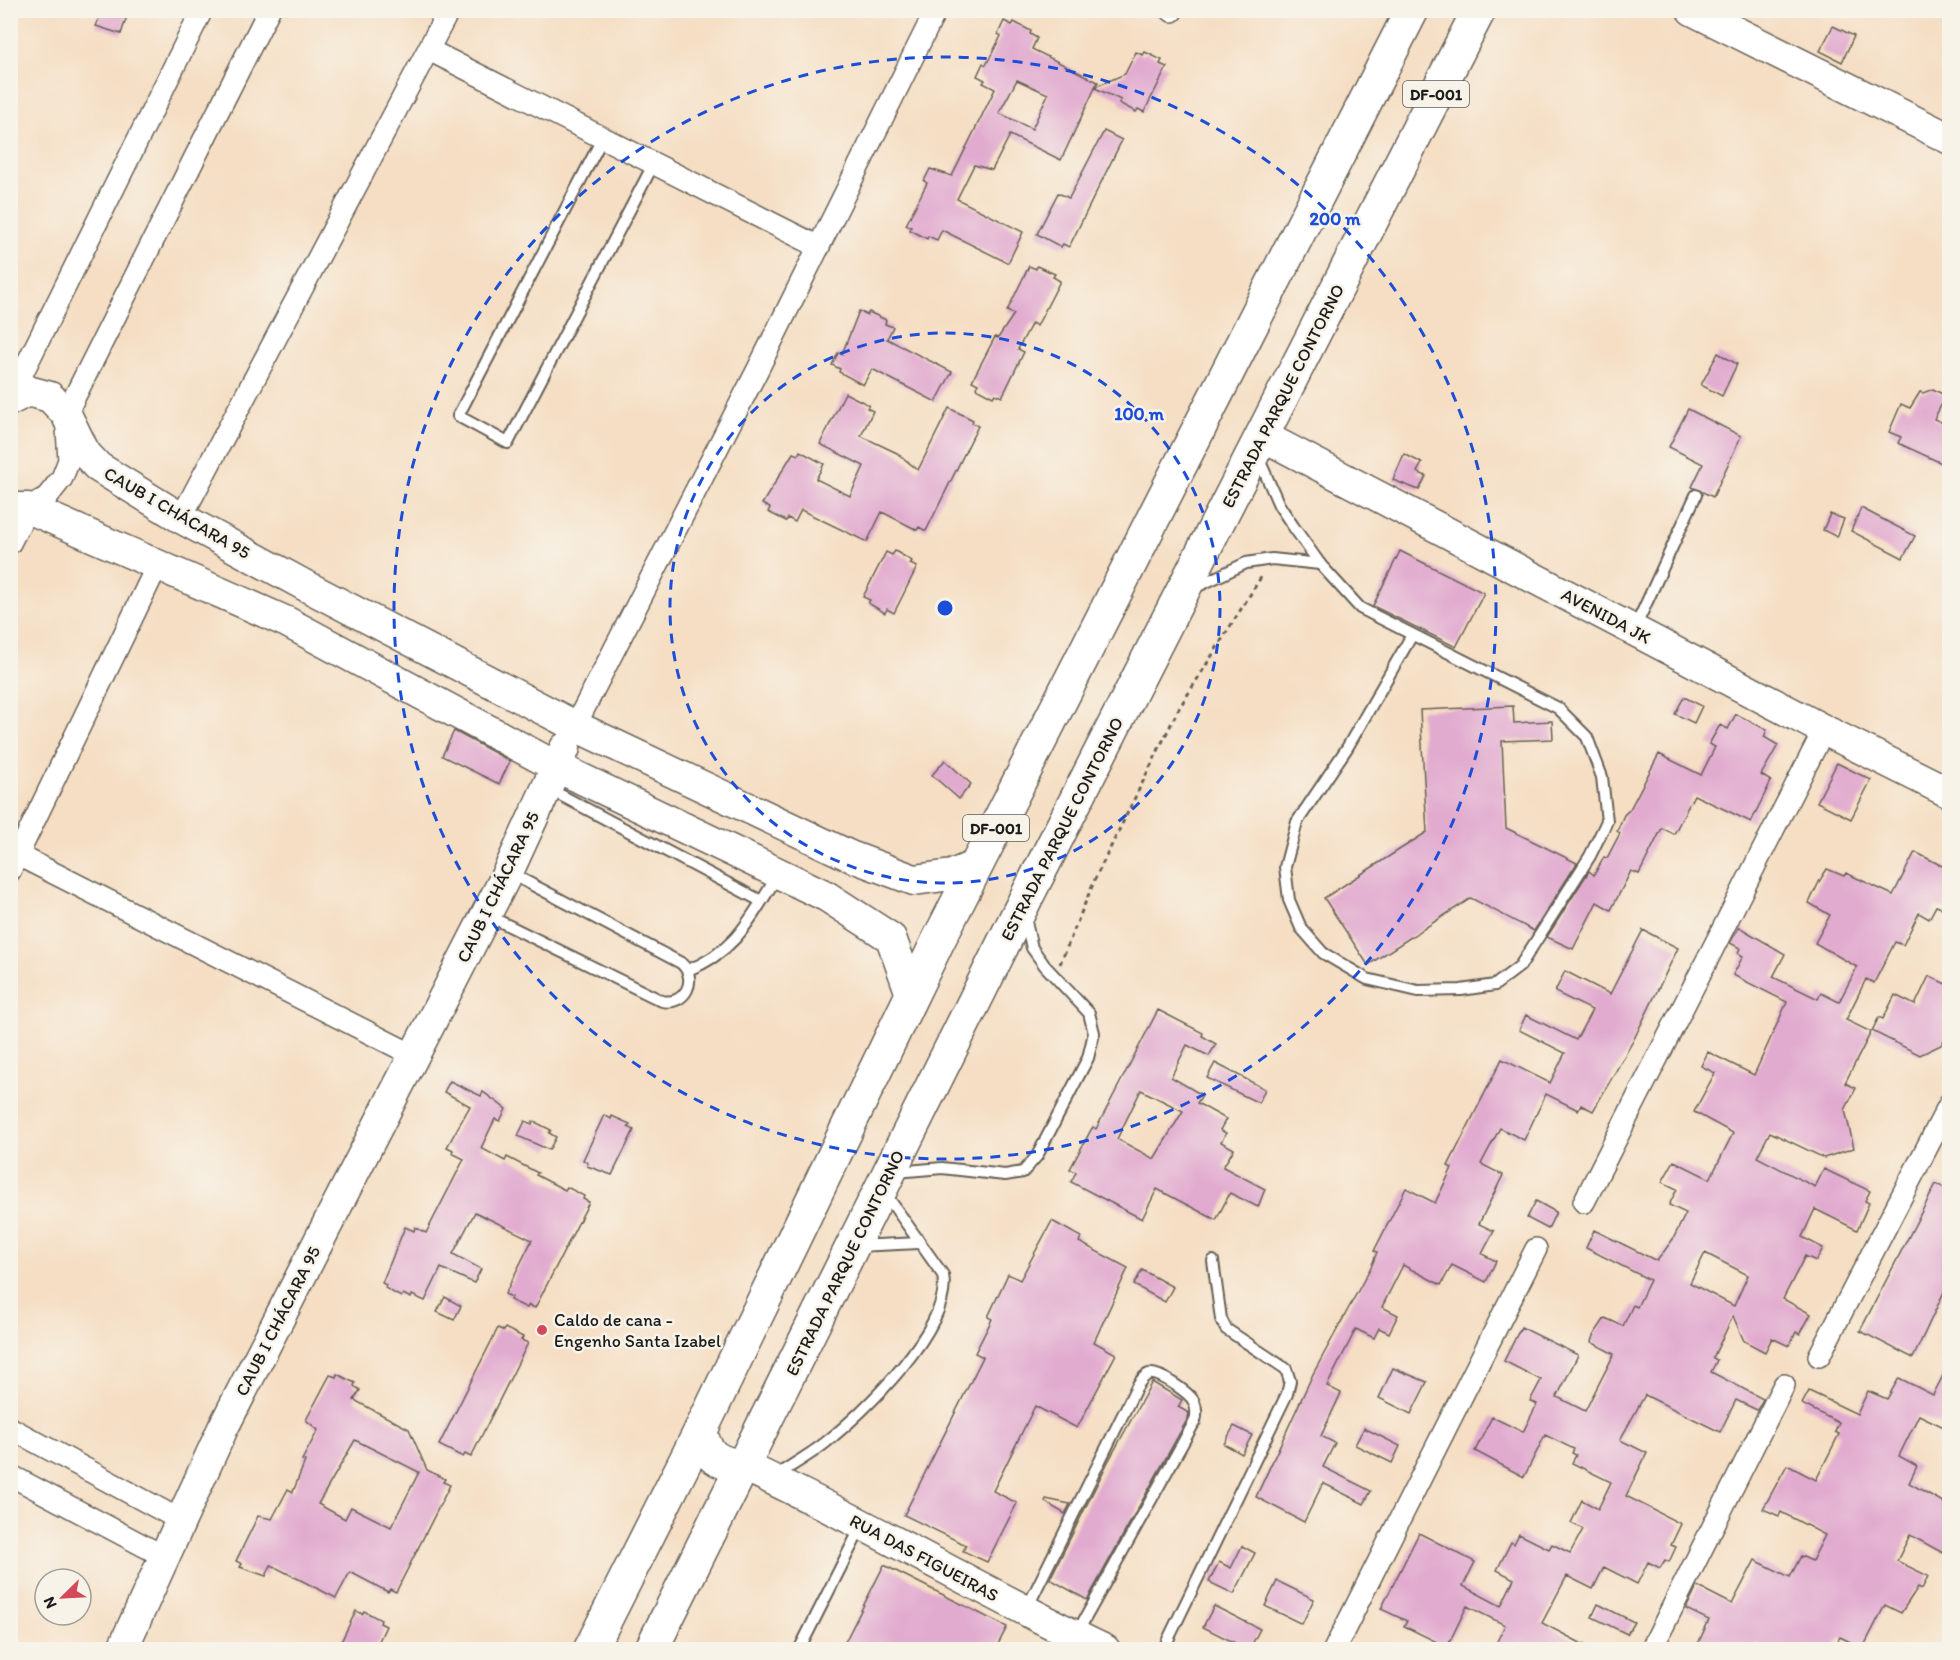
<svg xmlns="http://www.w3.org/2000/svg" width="1960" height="1660" viewBox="0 0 1960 1660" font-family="Itim,sans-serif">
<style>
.building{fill:#e1aacf;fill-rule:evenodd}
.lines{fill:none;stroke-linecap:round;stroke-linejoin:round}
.lane-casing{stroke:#686056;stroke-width:14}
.street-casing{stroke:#686056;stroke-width:24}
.secondary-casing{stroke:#686056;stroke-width:33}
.highway-casing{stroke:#686056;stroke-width:36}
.path{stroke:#686056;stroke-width:3;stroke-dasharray:4.5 4.5;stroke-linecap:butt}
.lane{stroke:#fff;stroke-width:10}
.street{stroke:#fff;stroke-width:21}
.secondary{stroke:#fff;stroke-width:30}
.highway{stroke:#fff;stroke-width:33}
.ring{fill:none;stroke:#1d4ed8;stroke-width:3;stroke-dasharray:10 8}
.poi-dot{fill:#d1495b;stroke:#f7f3e8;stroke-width:2}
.labels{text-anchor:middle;stroke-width:5;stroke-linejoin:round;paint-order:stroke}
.shield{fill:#f7f3e8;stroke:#5e5c59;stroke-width:1.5}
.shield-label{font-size:16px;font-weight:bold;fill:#1c1c1c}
.street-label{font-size:18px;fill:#1c1c1c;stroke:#f7f3e8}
.poi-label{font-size:18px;fill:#1c1c1c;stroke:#f7f3e8;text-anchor:start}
.centre{fill:#1d4ed8;stroke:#f7f3e8;stroke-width:3}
.ring-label{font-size:18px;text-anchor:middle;font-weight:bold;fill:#1d4ed8;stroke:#f7f3e8;stroke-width:5;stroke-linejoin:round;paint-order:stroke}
</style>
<rect width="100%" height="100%" fill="#f7f3e8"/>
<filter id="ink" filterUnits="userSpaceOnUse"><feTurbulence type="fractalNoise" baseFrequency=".0167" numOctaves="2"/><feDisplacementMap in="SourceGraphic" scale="12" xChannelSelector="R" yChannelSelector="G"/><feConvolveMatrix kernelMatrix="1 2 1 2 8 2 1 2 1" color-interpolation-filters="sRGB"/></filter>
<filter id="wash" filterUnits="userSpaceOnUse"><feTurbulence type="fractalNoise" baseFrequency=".008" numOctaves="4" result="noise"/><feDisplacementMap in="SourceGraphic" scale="24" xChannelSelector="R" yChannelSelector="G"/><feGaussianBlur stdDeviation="1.35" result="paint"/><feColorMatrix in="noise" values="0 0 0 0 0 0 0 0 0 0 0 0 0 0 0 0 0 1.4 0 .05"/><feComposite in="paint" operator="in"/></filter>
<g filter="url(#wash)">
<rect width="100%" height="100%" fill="#f5dec3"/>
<g id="blocks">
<g class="building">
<path d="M102,10H129L121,34L96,26Z"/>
<path d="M1004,21L1012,25L1014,22L1031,31L1030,34L1037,38L1032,49L1098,82L1095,87L1125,74L1136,52L1143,55L1145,52L1162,60L1160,64L1167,67L1144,112L1138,109L1136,112L1119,103L1121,100L1095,88L1061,160L1010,135L992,170L974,165L957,199L1023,232L1008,263L942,230L937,240L928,236L927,239L910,230L911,227L906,225L927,183L924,181L930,169L952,176L995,89L983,83L985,80L977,76L983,63L986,65L1001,36L998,34ZM1017,80L1048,94L1032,129L999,113Z"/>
<path d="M1833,26L1854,36L1842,62L1820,51Z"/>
<path d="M1104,131L1122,140L1069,247L1063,244L1061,247L1037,234L1058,193L1069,198Z"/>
<path d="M1029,266L1036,269L1037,266L1055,274L1053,277L1060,281L1037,326L1032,323L1018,349L1024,352L1002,397L995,394L993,397L976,388L978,384L972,381L995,337L998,338L1014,314L1007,311Z"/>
<path d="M859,311L867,315L869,312L886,320L885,324L893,327L887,339L952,372L936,402L872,369L863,385L839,372L840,369L832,365L838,353L842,354Z"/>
<path d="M1718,353L1737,364L1722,396L1701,385Z"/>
<path d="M1933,389L1946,396L1934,419L1950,426V467L1898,443L1901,437L1889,432L1901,404L1910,408L1920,392L1923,393Z"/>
<path d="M845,393L869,405L867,408L873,411L861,436L897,453L918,470L949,408L973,420L972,423L978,426L926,531L919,527L917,530L882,512L867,542L801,510L795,522L788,518L786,521L768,512L770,508L762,504L793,453L798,455L800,451L824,464L816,479L850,496L864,466L820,444Z"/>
<path d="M1688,409L1741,436L1713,497L1692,487L1703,464L1669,447Z"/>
<path d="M1404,454L1422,463L1417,472L1426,476L1419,490L1393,480Z"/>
<path d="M1861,508L1915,536L1903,558L1851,531Z"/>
<path d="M1830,514L1844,519L1837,537L1823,530Z"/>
<path d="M895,551L912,561L910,564L917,567L894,613L887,609L885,613L868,603L870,600L863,597L886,552L892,555Z"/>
<path d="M1400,551L1484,593L1456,647L1373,606Z"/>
<path d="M1684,697L1702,706L1694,723L1675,714Z"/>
<path d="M1513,706L1514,723L1552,721L1553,739L1502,741L1506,828L1577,863L1534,931L1471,898L1368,965L1324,898L1427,832L1420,710Z"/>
<path d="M1736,714L1767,730L1764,737L1778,745L1761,775L1771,781L1751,822L1694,795L1674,834L1662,828L1639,874L1631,871L1611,910L1597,902L1573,949L1547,937L1589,871L1594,875L1604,857L1607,858L1620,833L1617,831L1624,815L1630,809L1659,754L1701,775L1715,747L1709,744L1720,725L1728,729Z"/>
<path d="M454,731L510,761L499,784L442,756Z"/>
<path d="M945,760L971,784L959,799L932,775Z"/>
<path d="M1837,763L1871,780L1851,819L1817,802Z"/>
<path d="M1915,852L1950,870V911L1936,906L1929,919L1919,913L1903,945L1895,942L1874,983L1866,979L1846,1020L1871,1032L1845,1083L1856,1088L1845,1110L1854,1148L1824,1158L1770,1132L1757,1157L1815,1187L1824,1169L1870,1191L1865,1201L1869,1203L1857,1230L1815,1209L1802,1237L1823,1248L1816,1261L1805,1256L1783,1299L1811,1314L1800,1334L1796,1332L1789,1346L1772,1338L1765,1352L1744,1341L1733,1316L1713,1358L1717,1360L1711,1372L1763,1399L1757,1410L1736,1400L1720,1432L1645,1395L1620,1440L1647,1453L1626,1496L1681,1524L1671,1545L1676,1547L1669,1562L1665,1560L1660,1568L1648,1562L1637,1584L1604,1567L1593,1589L1567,1576L1542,1623L1594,1650H1493L1505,1625L1467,1606L1447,1647L1404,1626L1407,1621L1381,1609L1419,1533L1475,1562L1463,1586L1501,1606L1514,1579L1497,1570L1511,1542L1514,1544L1519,1534L1549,1549L1552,1544L1570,1553L1583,1529L1571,1523L1582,1500L1598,1509L1611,1482L1572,1463L1576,1455L1572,1453L1574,1449L1545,1435L1524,1477L1475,1451L1492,1417L1523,1432L1537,1404L1530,1401L1541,1380L1504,1361L1521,1327L1578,1355L1557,1397L1585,1411L1614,1354L1591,1342L1593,1336L1605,1318L1623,1326L1633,1305L1637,1307L1650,1280L1586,1248L1594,1230L1657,1261L1673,1239L1686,1213L1669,1205L1677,1189L1662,1182L1674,1161L1710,1179L1733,1133L1694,1112L1715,1073L1701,1066L1708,1052L1754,1075L1787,1002L1733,975L1743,956L1738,953L1740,948L1730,943L1739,927L1785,954L1773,977L1818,999L1821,993L1839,1002L1857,967L1815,943L1830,915L1809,903L1820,880L1827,869L1844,876L1846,873L1893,895ZM1705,1253L1748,1275L1734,1306L1690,1283Z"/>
<path d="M1643,930L1678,948L1633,1041L1593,1111L1581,1105L1578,1110L1546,1094L1524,1140L1500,1128L1481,1164L1503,1175L1479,1224L1494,1231L1482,1254L1496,1261L1486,1282L1452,1265L1441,1285L1403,1265L1382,1307L1398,1315L1389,1333L1379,1328L1374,1338L1356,1329L1327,1386L1341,1393L1321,1436L1335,1443L1323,1467L1371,1491L1364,1504L1323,1483L1304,1522L1256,1497L1313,1374L1372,1265L1377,1252L1374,1251L1406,1188L1435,1203L1452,1168L1448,1166L1502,1059L1550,1083L1565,1053L1519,1030L1526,1015L1576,1040L1592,1010L1555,992L1565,971L1610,994Z"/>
<path d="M1929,976L1950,986V1029L1941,1045L1920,1055L1872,1031L1879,1017L1883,1019L1895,995L1915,1005Z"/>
<path d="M1158,1010L1203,1033L1202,1036L1216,1044L1209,1056L1187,1045L1171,1077L1202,1095L1197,1103L1226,1119L1220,1130L1226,1133L1221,1142L1234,1149L1223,1167L1265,1189L1258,1207L1230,1193L1216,1220L1157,1189L1142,1219L1071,1182L1076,1172L1070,1169L1091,1130L1093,1127L1096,1129ZM1141,1090L1183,1111L1154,1159L1117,1139Z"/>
<path d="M1215,1063L1265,1089L1259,1103L1207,1078Z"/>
<path d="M450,1081L481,1096L483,1092L506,1109L500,1121L495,1119L481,1148L505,1161L507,1157L538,1173L536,1175L565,1190L567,1187L584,1196L583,1199L589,1202L535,1308L529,1305L527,1308L510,1300L512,1297L505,1294L532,1240L475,1212L453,1254L481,1269L474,1283L441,1268L425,1301L412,1295L411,1298L403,1294L401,1297L385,1288L386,1285L382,1283L405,1227L414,1231L415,1227L426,1233L464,1159L452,1153L453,1150L447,1147L470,1106L444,1092Z"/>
<path d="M604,1115L611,1119L612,1116L630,1124L628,1127L634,1130L612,1175L587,1166L588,1163L583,1160Z"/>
<path d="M525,1121L532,1124L533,1121L551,1130L549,1133L556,1137L549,1150L518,1136Z"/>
<path d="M1936,1184L1950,1190V1279L1913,1358L1860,1331Z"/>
<path d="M1536,1201L1556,1212L1548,1229L1527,1218Z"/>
<path d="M1052,1221L1081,1237L1079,1242L1128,1268L1094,1342L1116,1354L1077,1428L1035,1406L993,1491L1017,1503L987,1562L963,1551L966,1545L904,1515L983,1357L975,1353L992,1319L988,1317L1008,1274L1020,1280Z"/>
<path d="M1142,1270L1173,1287L1165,1302L1134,1285Z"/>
<path d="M445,1297L461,1306L454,1320L437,1312Z"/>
<path d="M498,1328L504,1331L505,1328L523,1337L521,1340L528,1343L471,1457L465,1454L463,1457L439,1445Z"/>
<path d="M1950,1362V1430L1919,1415L1899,1456L1917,1466L1909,1483L1950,1506V1541L1943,1553L1910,1535L1897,1561L1928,1576L1922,1589L1918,1587L1901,1613L1885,1605L1863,1648L1840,1637L1833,1650H1768L1757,1644L1755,1650H1695L1709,1620L1686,1609L1697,1586L1732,1604L1755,1560L1790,1577L1801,1556L1812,1561L1825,1535L1781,1512L1779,1516L1763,1509L1787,1465L1816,1480L1839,1434L1835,1432L1839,1423L1802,1404L1809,1391L1857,1414L1868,1391L1887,1399L1899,1378L1933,1395Z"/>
<path d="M1393,1368L1427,1382L1411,1414L1379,1398Z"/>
<path d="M337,1374L355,1383L354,1386L360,1390L354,1400L409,1429L427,1470L445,1479L443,1482L450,1485L396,1592L390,1589L388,1592L350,1572L336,1598L271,1565L266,1576L240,1567L242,1564L236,1561L258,1516L272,1519L288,1489L293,1492L305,1461L302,1460L318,1430L306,1420L330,1375L336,1377ZM355,1440L419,1472L391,1527L351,1507L345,1519L318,1504Z"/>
<path d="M1152,1382L1182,1400L1178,1407L1189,1413L1188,1418L1087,1600L1050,1579L1108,1462Z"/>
<path d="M1234,1426L1252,1435L1242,1454L1224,1444Z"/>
<path d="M1364,1428L1400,1446L1392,1463L1355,1445Z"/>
<path d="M1046,1499L1070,1504L1065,1514L1045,1502Z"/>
<path d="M1242,1546L1255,1553L1234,1594L1209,1582L1219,1562L1231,1568Z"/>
<path d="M884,1565L1007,1627L995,1650H841Z"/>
<path d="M1277,1581L1314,1599L1302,1624L1265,1606Z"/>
<path d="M1598,1604L1634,1622L1627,1634L1592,1617Z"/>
<path d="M1214,1606L1260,1629L1249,1650L1203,1627Z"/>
<path d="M356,1611L362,1614L364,1611L381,1620L380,1623L386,1626L379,1641L373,1650H337Z"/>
</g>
</g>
</g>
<g filter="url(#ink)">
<use href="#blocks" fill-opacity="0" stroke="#686056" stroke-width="1.5"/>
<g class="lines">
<g class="lane-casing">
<g id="lane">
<path d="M602,139L458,416L508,443L653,165"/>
<path d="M1258,457L1279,505L1293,526L1320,564L1360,608L1558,708L1587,737L1602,777L1607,821L1590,856L1520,966L1495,985L1461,990L1418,991L1367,979L1323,953L1301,928L1289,900L1285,867L1297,822L1347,748L1412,635"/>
<path d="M1194,588L1246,563L1272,559L1320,564"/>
<path d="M1634,630L1696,495"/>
<path d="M549,789L761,901"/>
<path d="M489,916L662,1001C685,1006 699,979 681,963L510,873"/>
<path d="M688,970C737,951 751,917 778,875"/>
<path d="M896,1172L942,1168L1005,1175L1023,1172L1037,1156L1088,1058L1094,1033L1089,1013L1045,966L1032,948L1025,918"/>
<path d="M857,1246L919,1243"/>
<path d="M775,1476C792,1465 810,1455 825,1443C864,1412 953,1327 943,1275L884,1192"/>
<path d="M1026,1610L1136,1388C1139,1383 1143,1376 1149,1374C1159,1372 1190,1393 1194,1402C1197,1409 1197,1414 1195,1421L1077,1633"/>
<path d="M799,1650L861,1527"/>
<path d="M1163,1650L1287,1394L1290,1381L1286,1369L1226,1329L1221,1319L1213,1261"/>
</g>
</g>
<g class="street-casing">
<g id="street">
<path d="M1171,10L1172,11"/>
<path d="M429,50L819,247"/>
<path d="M10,398L202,10"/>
<path d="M181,518L449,10"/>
<path d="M10,543L28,508L47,497L62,478L69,460L66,414L269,10"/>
<path d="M575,726L758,369L936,10"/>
<path d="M18,855L413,1055"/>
<path d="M10,871L157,566"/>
<path d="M1584,1202L1824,730"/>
<path d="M1819,1356L1950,1103"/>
<path d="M10,1428L180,1520"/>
<path d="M10,1475L163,1556"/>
<path d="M1334,1650L1536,1249"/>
<path d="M1651,1650L1784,1385"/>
</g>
</g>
<g class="secondary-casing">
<g id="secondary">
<path d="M1692,10L1950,139"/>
<path d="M10,400L28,391L50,397L66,414L85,453L98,467L181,518L306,586L575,726L850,856L914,880L952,875L978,864"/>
<path d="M1263,436L1824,730L1950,793"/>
<path d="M10,508H28L287,622L557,767L826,896L891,938L912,997"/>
<path d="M744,1466C867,1523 983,1592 1105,1650"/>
<path d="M122,1650L223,1428L508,872L565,748"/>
</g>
</g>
<g class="highway-casing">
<g id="highway">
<path d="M701,1430C704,1456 719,1464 744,1466"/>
<path d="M590,1650L701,1430L938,941L1412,10"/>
<path d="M651,1650L1022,906L1479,10"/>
</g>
</g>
<path class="path" d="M1060,964L1095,879L1178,710L1263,574"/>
<use href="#lane" class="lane"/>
<use href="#street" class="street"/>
<use href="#secondary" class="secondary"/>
<use href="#highway" class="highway"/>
</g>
</g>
<g class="ring">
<circle cx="945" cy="608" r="275"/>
<circle cx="945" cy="608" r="551"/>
</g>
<circle class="poi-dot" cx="542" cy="1330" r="6"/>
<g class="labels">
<g class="shield">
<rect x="1403" y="81" width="66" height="26" rx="4.5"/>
<rect x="963" y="815" width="66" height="26" rx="4.5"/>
</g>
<g class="shield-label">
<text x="1436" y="100">DF-001</text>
<text x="996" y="834">DF-001</text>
</g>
<g class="street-label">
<text transform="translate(1283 396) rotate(-63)" y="6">ESTRADA PARQUE CONTORNO</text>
<text transform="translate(177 513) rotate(30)" y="6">CAUB I CHÁCARA 95</text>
<text transform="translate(1606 616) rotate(28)" y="6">AVENIDA JK</text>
<text transform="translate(1062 829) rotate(-63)" y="6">ESTRADA PARQUE CONTORNO</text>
<text transform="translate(498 887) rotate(-64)" y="6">CAUB I CHÁCARA 95</text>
<text transform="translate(845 1263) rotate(-64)" y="6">ESTRADA PARQUE CONTORNO</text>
<text transform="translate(278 1321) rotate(-63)" y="6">CAUB I CHÁCARA 95</text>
<text transform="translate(924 1558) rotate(28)" y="6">RUA DAS FIGUEIRAS</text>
</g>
<g class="poi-label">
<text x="554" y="1326">Caldo de cana -<tspan x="554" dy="21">Engenho Santa Izabel</tspan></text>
</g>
</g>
<circle cx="945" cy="608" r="9" class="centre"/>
<g class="ring-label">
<text x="1335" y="225">200 m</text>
<text x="1139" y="420">100 m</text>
</g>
<rect width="1960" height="1660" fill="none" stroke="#f7f3e8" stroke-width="36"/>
<g transform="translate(63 1597) rotate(246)"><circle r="28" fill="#f7f3e8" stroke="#9f9d96" stroke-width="1.5"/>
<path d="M0-4.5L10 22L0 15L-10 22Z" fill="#d1495b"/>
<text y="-9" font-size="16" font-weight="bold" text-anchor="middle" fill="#1c1c1c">N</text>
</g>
</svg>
